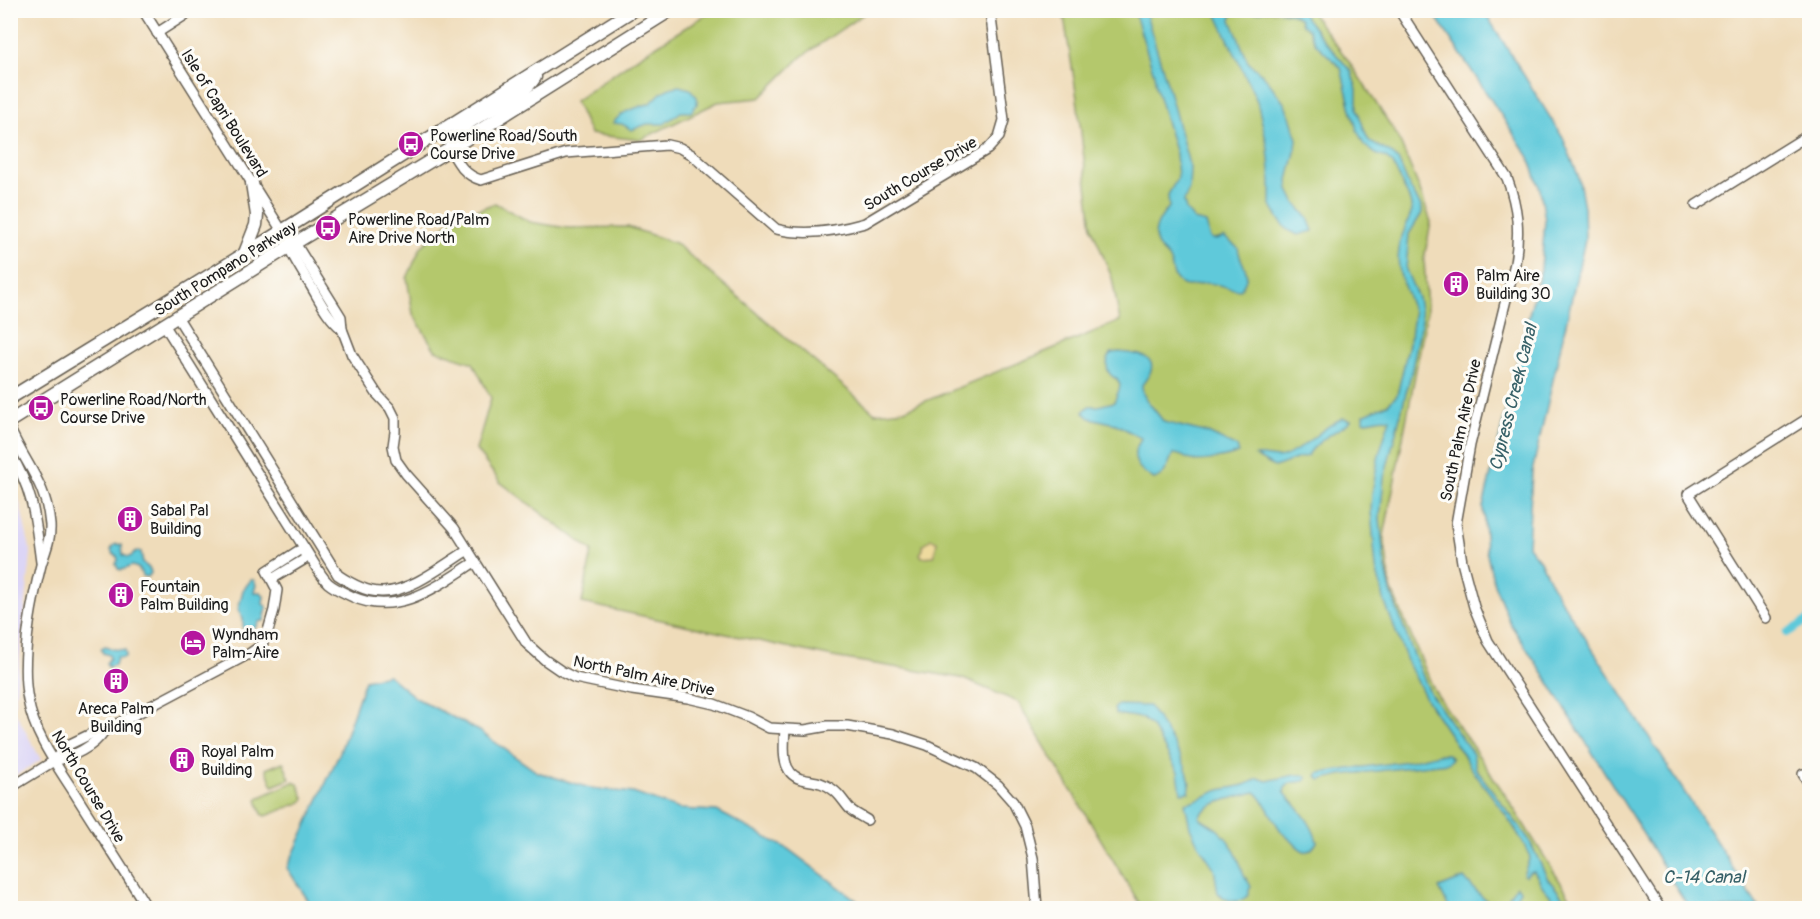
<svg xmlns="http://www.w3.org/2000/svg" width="1820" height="919" viewBox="0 0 1820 919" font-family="Pangolin,sans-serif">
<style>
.built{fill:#dcd5f6}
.green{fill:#b4c86c;stroke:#687244;stroke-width:1.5}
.sand{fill:#eeda9e;stroke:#857b5d;stroke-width:1.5}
.water{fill:#5fc9da;stroke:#3e727b;stroke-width:1.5}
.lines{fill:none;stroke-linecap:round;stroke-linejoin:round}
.canal{stroke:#5fc9da;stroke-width:8}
.minor-casing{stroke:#665f53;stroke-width:12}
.major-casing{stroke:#665f53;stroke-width:15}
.minor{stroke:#fff;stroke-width:9}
.major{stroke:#fff;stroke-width:12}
.labels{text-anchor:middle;stroke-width:6;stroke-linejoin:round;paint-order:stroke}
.street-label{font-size:16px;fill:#1c1c1c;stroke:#fdfcf7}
.poi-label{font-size:16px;fill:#1c1c1c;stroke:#fdfcf7;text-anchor:start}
.water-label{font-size:18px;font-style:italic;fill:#376168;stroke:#fdfcf7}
</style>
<rect width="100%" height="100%" fill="#fdfcf7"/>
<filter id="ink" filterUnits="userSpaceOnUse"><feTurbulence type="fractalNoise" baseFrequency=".0167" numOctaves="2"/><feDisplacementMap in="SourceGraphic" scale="12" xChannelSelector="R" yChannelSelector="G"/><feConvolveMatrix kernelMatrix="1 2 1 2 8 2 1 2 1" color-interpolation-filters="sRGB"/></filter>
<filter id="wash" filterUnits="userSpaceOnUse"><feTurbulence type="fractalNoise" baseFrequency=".008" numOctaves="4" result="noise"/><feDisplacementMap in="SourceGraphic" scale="24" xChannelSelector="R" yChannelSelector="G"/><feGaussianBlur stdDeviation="1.35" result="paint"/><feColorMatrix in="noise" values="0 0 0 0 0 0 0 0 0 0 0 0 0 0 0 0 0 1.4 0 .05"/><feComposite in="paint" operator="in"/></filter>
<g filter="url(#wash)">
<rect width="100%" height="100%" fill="#efdcba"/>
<path class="built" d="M10,482L18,496L31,553L14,710L41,760L11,778Z"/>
<g class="green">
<path d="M712,11H868L801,57L760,98L718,102L640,140L590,134L575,101L638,57Z"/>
<path d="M1063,11H1310L1348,60L1398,137L1418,185L1431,222L1424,259L1427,313L1384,536L1391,588L1434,690L1502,790L1577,908H1142L1018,702L961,678L833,657L582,603L592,551L500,482L476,450L491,398L473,363L435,350L413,314L407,278L421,247L451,220L495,203L530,222L567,228L628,227L675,243L875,413L904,410L1120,321L1112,278L1092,228L1077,98Z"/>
<path d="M283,762L290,779L273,786L266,769Z"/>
<path d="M293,782L298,784L304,798L302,802L266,816L262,814L257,800L258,798Z"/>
</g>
<path class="sand" d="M931,539L937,541L935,554L934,556L922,557L920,554L923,549V545Z"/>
<g class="water">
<path d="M1134,11H1145L1167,83L1190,168L1189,189L1184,201L1186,210L1194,220L1206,223C1210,235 1206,245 1224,237L1238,248C1240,266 1255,272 1240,290C1229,289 1220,284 1208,283C1199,283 1189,289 1181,284C1170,276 1174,268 1169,259C1167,255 1162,252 1160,249C1149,234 1159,219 1169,207L1168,195L1178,177L1176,154L1156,87L1154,74Z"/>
<path d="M1215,11H1263C1253,15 1242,9 1232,15L1231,20L1248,62L1265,77L1284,103L1290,116L1297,139L1296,148L1288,180L1289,190L1296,204L1308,218L1313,231L1298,235L1288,230L1280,221L1271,205V182L1268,148L1257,101Z"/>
<path d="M1277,11H1301L1320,36L1351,71L1357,89V109L1367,137L1370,142L1391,153L1398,160L1410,188L1422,208V213L1409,234L1406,270L1418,298L1422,320L1411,374L1384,478L1380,518L1384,559L1391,592L1410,645L1430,693L1473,754L1476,769L1528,838L1548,879L1572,908H1561L1543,887L1534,871L1529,872L1526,876L1523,875L1530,857C1518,829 1497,803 1479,779C1474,772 1470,767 1466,759L1429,704L1407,661L1385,603L1376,568L1371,511L1372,493L1379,454L1390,419C1380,416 1373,422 1363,421V415L1388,404L1397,395L1411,335L1414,314L1400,274L1398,259L1400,241L1412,211L1410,201L1393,164L1386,158L1376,154L1364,145L1357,130L1351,110L1341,68L1316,44L1311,36L1309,30L1302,24L1300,19L1293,14Z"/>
<path d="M1432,11H1484L1563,138L1578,175L1584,207L1585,240L1532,472L1528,546L1540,561L1555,591L1759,908H1689L1546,678L1511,625L1494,584L1486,550L1483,507L1523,337L1541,269L1545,220L1540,189L1529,157Z"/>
<path d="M679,86L690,89L697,97V104L691,112H681L664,124H647L632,130L622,124L613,123C626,107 635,110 650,103C655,100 657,96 661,93C666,89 672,87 679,86Z"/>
<path d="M1119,352C1130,353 1159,354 1150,373C1148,377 1145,381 1142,385L1143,393L1146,399L1164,422L1208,433L1237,447L1239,453C1228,457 1202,463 1191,460C1183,458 1181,453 1173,454C1168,464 1166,476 1154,479C1144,473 1133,465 1135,452C1136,447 1140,442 1141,438L1116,424L1090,418L1083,412L1089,406H1098L1114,402L1119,390L1120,385L1117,379C1105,374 1105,363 1111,353Z"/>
<path d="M1343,418L1351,420C1347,425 1340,428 1334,432C1324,438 1314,445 1307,456C1295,458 1286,464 1274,467L1255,456C1265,454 1273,460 1283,457C1305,449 1321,427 1343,418Z"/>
<path d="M117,544L122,545L123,555L128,557L132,556L133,553L138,551L141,552L143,563L150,569L151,573L148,577L143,576L138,568L132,566L122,570L118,569L116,564L118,560L117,556L113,554L111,550L114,545Z"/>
<path d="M251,580H254L256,585L254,592H261L264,596L263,604L267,607L264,621H260L252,632H247L243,629V619L238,610L243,590Z"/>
<path d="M106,646L112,649L125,650L126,656L123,658L117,657L115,665L108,667L106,663L110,658L109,655L103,653L101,650L103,647Z"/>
<path d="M388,675L416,698L479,731L537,772L590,788L633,793L679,809L717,811L788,849L867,908H485L467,907L465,908H313L287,868L340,752L365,680Z"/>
<path d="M1118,705L1149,706C1161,725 1196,771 1189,792L1181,793L1178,772L1152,727L1142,718L1116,714L1114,709Z"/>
<path d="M1439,754H1448L1452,759L1448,763L1341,775L1320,780L1317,776L1319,773L1409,761Z"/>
<path d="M1295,775H1303L1307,778L1304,781L1290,783L1285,788L1284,792C1297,807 1313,823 1317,842C1308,857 1302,852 1292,841C1288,838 1284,835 1281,831C1274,822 1263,796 1255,792C1239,797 1207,801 1199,817C1204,822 1212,825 1218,830C1233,843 1238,857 1244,875C1246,879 1249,882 1251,887L1249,890V895C1237,905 1228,902 1218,893L1214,868L1198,844L1190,827L1185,803C1197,801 1206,795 1217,791C1231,787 1246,787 1258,778L1267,781Z"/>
<path d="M1464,878C1475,890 1484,903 1501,906C1508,900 1510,892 1517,886L1520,890L1509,908H1449L1439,888Z"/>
</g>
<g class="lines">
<path class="canal" d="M1787,633L1810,619"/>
</g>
</g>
<g filter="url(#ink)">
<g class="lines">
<g class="minor-casing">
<g id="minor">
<path d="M143,10L282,231C289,251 300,268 311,286C320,301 328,318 342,329"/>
<path d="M1399,10L1507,178C1518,208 1520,231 1515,263L1470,445L1456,524L1462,562L1474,607L1488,641L1660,908"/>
<path d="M157,33L193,10"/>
<path d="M450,149C458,163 464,175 481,180L566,153L667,145L680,148L692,155L776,229C804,236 837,231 865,223L988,149L999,137L1004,120L990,10"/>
<path d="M1696,205L1810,134"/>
<path d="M282,231L295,243L341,317L342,329L352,355L377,394L390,408L395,418V432L393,446L396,460L406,474L454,528L527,644L545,660L561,671L575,678L632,690L688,698L714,704L748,717L769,728L805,730L828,726H847L893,734L927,745L976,768L998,785L1013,802L1025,826L1033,858L1037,908"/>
<path d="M178,318L338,575C350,583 365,592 381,592C409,593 444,565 468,550"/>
<path d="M165,326L305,549C312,559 319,574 328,583C335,589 345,593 353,597C399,617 437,586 475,562"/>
<path d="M10,429C25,464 47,484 50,525C51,539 45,552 41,565C31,605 20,659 28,700C34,735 58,767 77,797C100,834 125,871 147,908"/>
<path d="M10,453C34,492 35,518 41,562"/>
<path d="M1766,618L1688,494L1810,417"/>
<path d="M785,729C784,746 780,773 801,779C814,782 821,781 832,789C841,795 844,803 851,810C856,814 862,817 867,820"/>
<path d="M54,761C72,757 94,747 104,731"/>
<path d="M1803,774L1810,785"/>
<path d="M10,788L54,761L66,746L95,732L104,731L249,654L262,645L268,631L274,610L277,590L267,571L298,551L305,549V559L272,579"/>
</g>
</g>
<g class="major-casing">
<g id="major">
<path d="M450,149C458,112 516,108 535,77"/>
<path d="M245,253L256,225L257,215L252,183"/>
<path d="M10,398L282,231L633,10"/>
<path d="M10,421L295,243L450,149L671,10"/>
</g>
</g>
<use href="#minor" class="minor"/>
<use href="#major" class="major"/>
</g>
</g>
<defs>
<g id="bus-disc" transform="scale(1.35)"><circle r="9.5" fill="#b5179e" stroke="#fdfcf7"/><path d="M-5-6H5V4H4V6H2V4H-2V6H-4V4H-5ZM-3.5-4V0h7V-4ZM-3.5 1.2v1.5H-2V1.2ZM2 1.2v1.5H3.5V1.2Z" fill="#fff"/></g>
<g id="building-disc" transform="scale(1.35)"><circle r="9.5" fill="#b5179e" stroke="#fdfcf7"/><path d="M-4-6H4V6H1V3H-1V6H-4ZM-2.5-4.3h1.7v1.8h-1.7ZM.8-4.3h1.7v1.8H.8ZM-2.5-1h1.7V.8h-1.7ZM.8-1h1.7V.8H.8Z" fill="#fff"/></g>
<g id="hotel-disc" transform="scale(1.35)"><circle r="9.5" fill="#b5179e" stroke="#fdfcf7"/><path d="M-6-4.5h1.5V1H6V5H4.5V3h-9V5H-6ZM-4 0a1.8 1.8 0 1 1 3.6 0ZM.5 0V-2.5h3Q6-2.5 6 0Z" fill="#fff"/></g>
</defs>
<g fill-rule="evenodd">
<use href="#bus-disc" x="411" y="144"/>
<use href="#bus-disc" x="328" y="228"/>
<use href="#building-disc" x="1456" y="284"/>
<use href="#bus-disc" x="41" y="408"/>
<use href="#building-disc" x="130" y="519"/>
<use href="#building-disc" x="121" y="595"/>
<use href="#hotel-disc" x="193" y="643"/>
<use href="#building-disc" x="116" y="681"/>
<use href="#building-disc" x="182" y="760"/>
</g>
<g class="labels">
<g class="street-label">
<text transform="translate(225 113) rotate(58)" y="6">Isle of Capri Boulevard</text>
<text transform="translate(920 173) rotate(-31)" y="6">South Course Drive</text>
<text transform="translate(225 268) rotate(-32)" y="6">South Pompano Parkway</text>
<text transform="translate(1460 430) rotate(-78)" y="6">South Palm Aire Drive</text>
<text transform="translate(644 675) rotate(12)" y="6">North Palm Aire Drive</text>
<text transform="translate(89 786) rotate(59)" y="6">North Course Drive</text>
</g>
<g class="poi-label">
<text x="430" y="141">Powerline Road/South<tspan x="430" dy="18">Course Drive</tspan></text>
<text x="348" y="225">Powerline Road/Palm<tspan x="348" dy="18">Aire Drive North</tspan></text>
<text x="1476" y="281">Palm Aire<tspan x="1476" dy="18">Building 30</tspan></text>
<text x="60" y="405">Powerline Road/North<tspan x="60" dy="18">Course Drive</tspan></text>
<text x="150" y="516">Sabal Pal<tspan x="150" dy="18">Building</tspan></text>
<text x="140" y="592">Fountain<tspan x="140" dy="18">Palm Building</tspan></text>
<text x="212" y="640">Wyndham<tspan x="212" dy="18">Palm-Aire</tspan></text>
<text x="116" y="714" text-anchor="middle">Areca Palm<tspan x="116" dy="18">Building</tspan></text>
<text x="201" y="757">Royal Palm<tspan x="201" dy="18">Building</tspan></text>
</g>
<g class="water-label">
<text transform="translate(1513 397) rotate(-76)" y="6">Cypress Creek Canal</text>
<text x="1704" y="883">C-14 Canal</text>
</g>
</g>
<rect width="1820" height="919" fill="none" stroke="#fdfcf7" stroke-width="36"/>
</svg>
